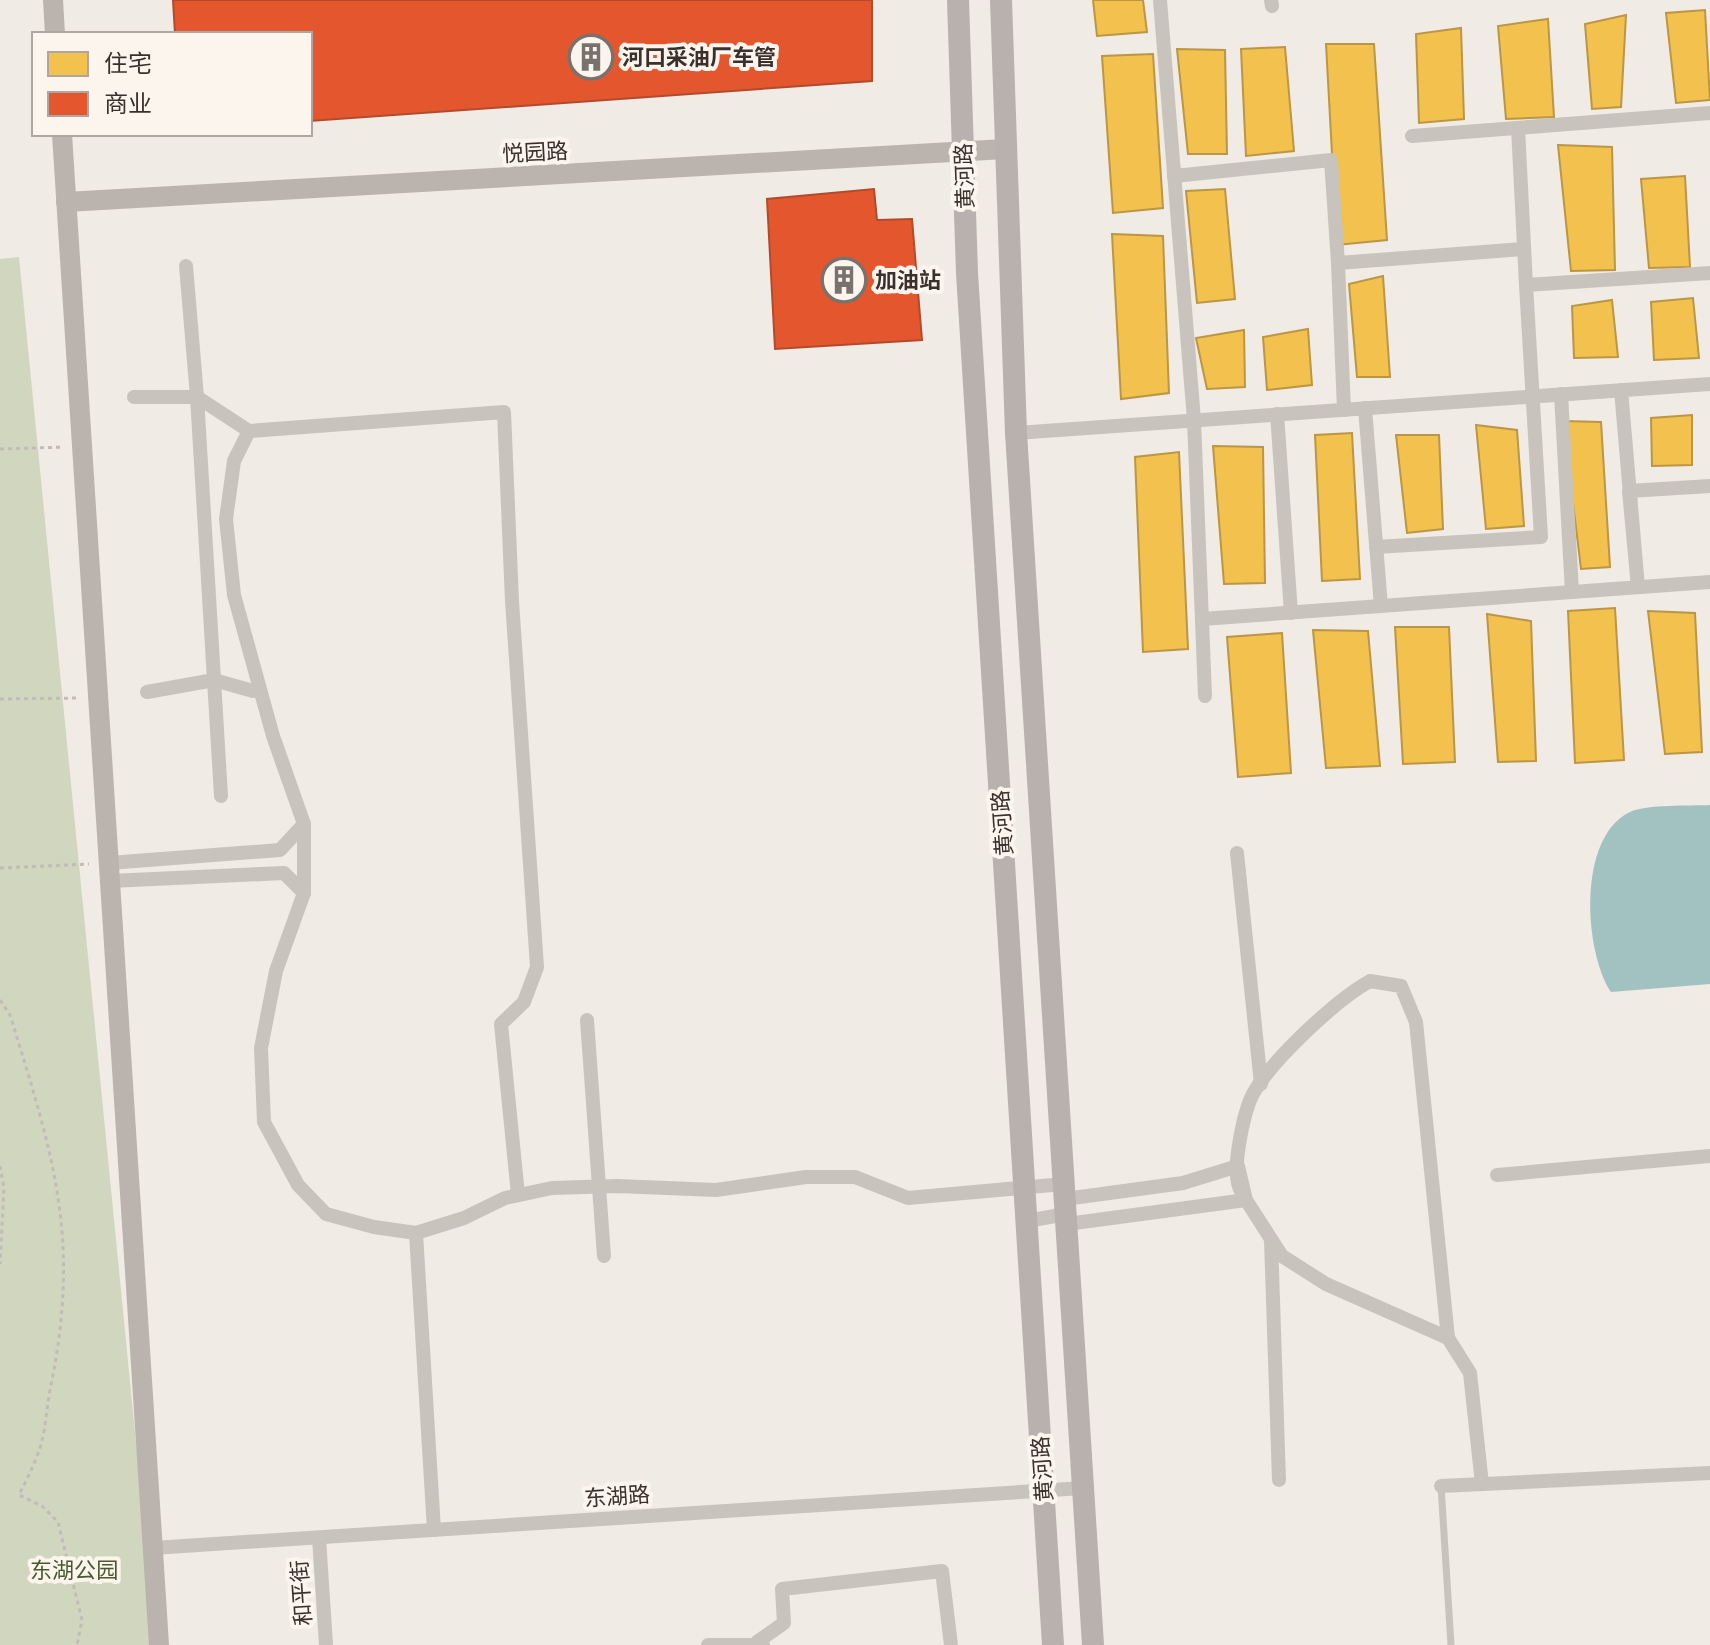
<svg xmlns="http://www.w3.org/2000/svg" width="1710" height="1645" viewBox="0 0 1710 1645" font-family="'Varela Round','Noto Sans SC',sans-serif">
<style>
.green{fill:#d1d6bf}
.water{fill:#a1c2c1}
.homes{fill:#f2c14e;stroke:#bb9644;stroke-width:2}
.shops{fill:#e4572e;stroke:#b14b2d;stroke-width:2}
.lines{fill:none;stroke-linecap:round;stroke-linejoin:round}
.path{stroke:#c2bbb6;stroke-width:3;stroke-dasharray:4 4;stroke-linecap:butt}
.lane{stroke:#c9c3be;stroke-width:7}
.street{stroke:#c9c3be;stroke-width:14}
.secondary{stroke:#bab3ae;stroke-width:20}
.primary{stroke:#b8b1ad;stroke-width:22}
.labels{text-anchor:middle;stroke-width:8;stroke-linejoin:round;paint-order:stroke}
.poi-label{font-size:22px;font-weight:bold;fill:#3b302b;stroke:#fbf5ee;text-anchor:start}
.street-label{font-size:22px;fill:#3b302b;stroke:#fbf5ee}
.park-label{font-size:22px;fill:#4a5a2e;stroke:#fbf5ee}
</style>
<rect width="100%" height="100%" fill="#f0ebe5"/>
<path class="green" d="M19,257L156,1645H0V259Z"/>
<path class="water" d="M1710,805V984L1611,992C1584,951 1577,837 1630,812C1647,804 1690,806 1710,805Z"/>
<g class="homes">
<path d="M1093,0H1143L1147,32L1097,36Z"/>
<path d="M1705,10L1710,100L1676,103L1666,13Z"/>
<path d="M1626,15L1621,107L1592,109L1585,24Z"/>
<path d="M1548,19L1554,117L1506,119L1498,26Z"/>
<path d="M1461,28L1464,119L1419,123L1416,34Z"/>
<path d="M1326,44H1374L1387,240L1337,245Z"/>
<path d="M1285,47L1294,151L1246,156L1241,49Z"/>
<path d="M1177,49L1225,50L1227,154H1188Z"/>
<path d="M1153,54L1163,208L1113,213L1102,56Z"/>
<path d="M1558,145L1612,147L1615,270L1571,271Z"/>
<path d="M1685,176L1690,267L1649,268L1641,179Z"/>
<path d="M1225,189L1235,299L1197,303L1186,191Z"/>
<path d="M1112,234L1163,236L1169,393L1121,399Z"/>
<path d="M1383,276L1390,377H1357L1349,284Z"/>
<path d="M1693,298L1699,358L1654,360L1651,302Z"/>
<path d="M1612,300L1618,357L1574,358L1572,306Z"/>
<path d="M1308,329L1312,385L1267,390L1263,337Z"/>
<path d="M1244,330L1245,387L1207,389L1196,338Z"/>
<path d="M1692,415V465L1652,466L1651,418Z"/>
<path d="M1563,421L1601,422L1610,567L1581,569Z"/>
<path d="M1476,425L1517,430L1524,526L1486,529Z"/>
<path d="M1352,433L1360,579L1322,581L1315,435Z"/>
<path d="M1396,435H1439L1443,529L1407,533Z"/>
<path d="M1213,446L1263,447L1265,583L1224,584Z"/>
<path d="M1179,452L1188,649L1143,652L1135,457Z"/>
<path d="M1615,608L1624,760L1575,763L1568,611Z"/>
<path d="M1648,611L1695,613L1702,752L1665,754Z"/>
<path d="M1487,614L1531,621L1536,761L1498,762Z"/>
<path d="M1395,627H1449L1455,762L1403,764Z"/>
<path d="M1313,630L1368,631L1380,766L1326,768Z"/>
<path d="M1282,633L1291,773L1238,777L1227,637Z"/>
</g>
<g class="shops">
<path d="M173,0H872V81L310,121V34H175Z"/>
<path d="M874,189L877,220L912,219L922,340L775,349L767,199Z"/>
</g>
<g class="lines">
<g class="path">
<path d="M0,449L64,447"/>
<path d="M0,699L80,698"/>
<path d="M0,868L89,864"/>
<path d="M0,1000L10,1015C53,1154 81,1238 51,1385C46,1408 46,1435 37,1456C32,1470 25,1482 19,1495L42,1506L58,1522L82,1620L77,1645"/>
<path d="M0,1166L4,1188L0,1264"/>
</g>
<path class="lane" d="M1441,1486L1451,1645"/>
<g class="street">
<path d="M1160,0L1194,420L1205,696"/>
<path d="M1271,0L1272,6"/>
<path d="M1518,128L1526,285"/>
<path d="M1412,136L1710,113"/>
<path d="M1174,176L1331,160L1338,263L1523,249"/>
<path d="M1338,263L1344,410"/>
<path d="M1621,390L1638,587L1629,491L1710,486"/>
<path d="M1561,394L1572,592"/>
<path d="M134,397H197L186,266"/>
<path d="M1365,408L1381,606"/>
<path d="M1277,414L1291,613"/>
<path d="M1016,433L1710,384"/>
<path d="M1376,547L1541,537L1526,285L1710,273"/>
<path d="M1202,619L1710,582"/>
<path d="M147,692L214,680L253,691"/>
<path d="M221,796L197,397L249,431"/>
<path d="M1237,853L1261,1084"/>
<path d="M109,863L280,850L304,824"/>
<path d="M110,881L284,873L304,893"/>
<path d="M587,1020L604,1256"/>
<path d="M1497,1175L1710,1156"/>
<path d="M518,1195L501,1024L524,1002L537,967L512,601L504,412L249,431L234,461L226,519L234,595L273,736L304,824V893L276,971L261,1048L264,1122L298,1185L326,1214L374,1227L416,1233L464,1218L505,1198L552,1188L617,1186L716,1190L806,1177H855L908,1198L1064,1184"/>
<path d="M1065,1199L1183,1183L1238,1166L1246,1200C1243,1195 1239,1189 1238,1183C1233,1164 1244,1109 1254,1092C1274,1058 1336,1000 1370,981L1401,986L1416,1022L1448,1338L1326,1284L1282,1256L1246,1200L1067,1224"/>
<path d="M1027,1221L1066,1214"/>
<path d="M416,1233L434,1530"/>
<path d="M1271,1240L1279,1480"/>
<path d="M1448,1338L1470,1373L1482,1484"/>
<path d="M1441,1486L1710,1473"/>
<path d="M319,1538L326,1645"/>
<path d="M153,1548L1083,1488"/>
<path d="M757,1642L784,1623L782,1589L942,1571L951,1645"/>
<path d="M708,1645H763"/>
</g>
<g class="secondary">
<path d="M53,0L55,34"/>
<path d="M62,134L159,1645"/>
<path d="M66,202L1005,149"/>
</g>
<g class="primary">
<path d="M958,0L967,273L1053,1645"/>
<path d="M1001,0L1016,433L1093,1645"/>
</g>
</g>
<defs>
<g id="building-ring" transform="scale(2.3)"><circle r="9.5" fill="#fbf5ee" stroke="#7a716c" stroke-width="1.5"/><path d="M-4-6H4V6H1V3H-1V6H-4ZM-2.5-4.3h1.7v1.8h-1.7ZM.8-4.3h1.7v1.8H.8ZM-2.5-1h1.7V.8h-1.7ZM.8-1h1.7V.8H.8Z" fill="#7a716c"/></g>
</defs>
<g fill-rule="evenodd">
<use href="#building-ring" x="591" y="57"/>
<use href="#building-ring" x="844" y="280"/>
</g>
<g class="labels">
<g class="poi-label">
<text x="622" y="65">河口采油厂车管</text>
<text x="875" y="288">加油站</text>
</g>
<g class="street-label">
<text transform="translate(535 152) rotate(-3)" y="8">悦园路</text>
<text transform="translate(964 176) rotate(-92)" y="8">黄河路</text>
<text transform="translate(1002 823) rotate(-94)" y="8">黄河路</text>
<text transform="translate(1042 1469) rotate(-94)" y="8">黄河路</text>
<text transform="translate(617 1496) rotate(-4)" y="8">东湖路</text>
<text transform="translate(301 1593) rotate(-94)" y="8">和平街</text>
</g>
<g class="park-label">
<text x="74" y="1578">东湖公园</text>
</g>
</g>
<rect x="32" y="32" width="280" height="104" fill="#fbf5ee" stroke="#aea6a0" stroke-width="2"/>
<rect x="48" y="52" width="40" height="24" fill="#f2c14e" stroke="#aea6a0" stroke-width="2"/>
<text x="104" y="72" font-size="24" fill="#3b302b">住宅</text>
<rect x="48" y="92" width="40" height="24" fill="#e4572e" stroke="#aea6a0" stroke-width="2"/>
<text x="104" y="112" font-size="24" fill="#3b302b">商业</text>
</svg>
